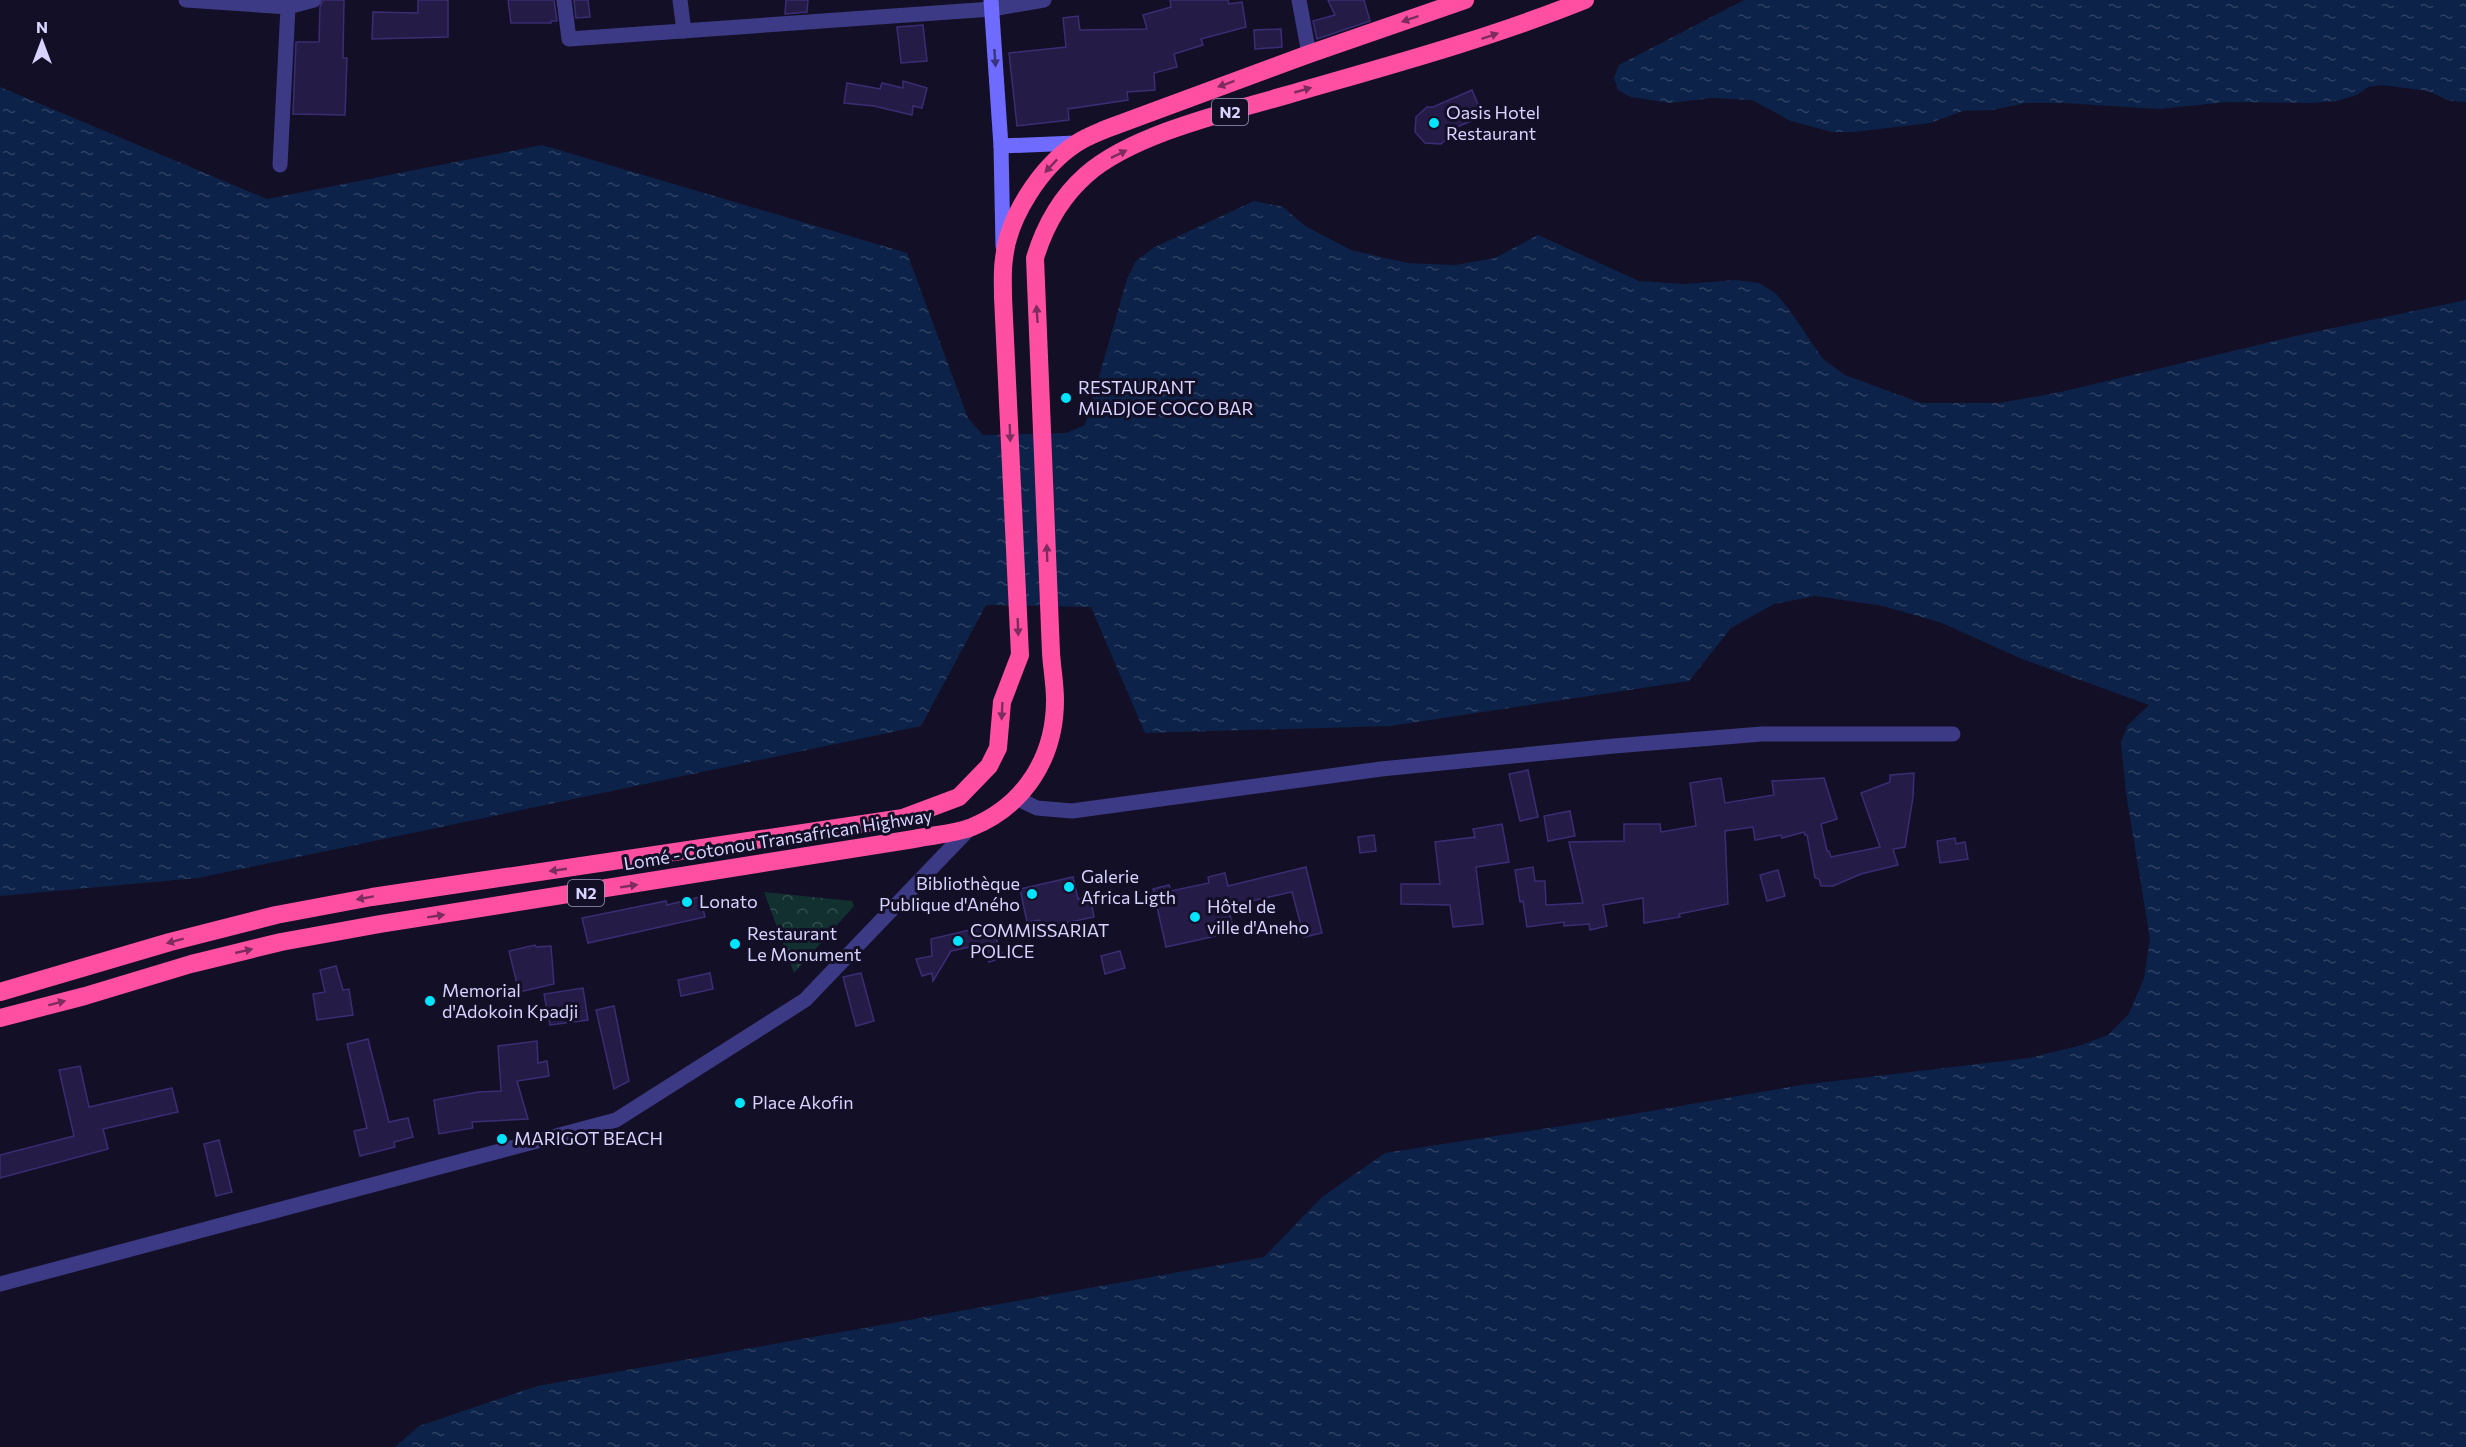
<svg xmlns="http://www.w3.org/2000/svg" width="2466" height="1447" viewBox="0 0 2466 1447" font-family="Commissioner,sans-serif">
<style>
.forest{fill:url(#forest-crowns)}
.water{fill:url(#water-ripples)}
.building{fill:#241b47;stroke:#3b2d73;stroke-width:1.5}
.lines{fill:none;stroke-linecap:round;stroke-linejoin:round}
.street{stroke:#3d3a85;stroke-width:15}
.secondary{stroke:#6f6bff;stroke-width:15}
.highway{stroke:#ff4fa3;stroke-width:18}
.oneway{fill:#7d2c5e}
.oneway2{fill:#38347d}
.poi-dot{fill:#00e5ff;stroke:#130f26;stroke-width:2}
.labels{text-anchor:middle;stroke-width:6;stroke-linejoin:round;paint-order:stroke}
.shield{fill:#130f26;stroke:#9e99be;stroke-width:1.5}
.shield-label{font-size:16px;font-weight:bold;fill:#d9d4ff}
.poi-label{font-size:18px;fill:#d9d4ff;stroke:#130f26;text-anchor:start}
.street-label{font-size:18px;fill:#d9d4ff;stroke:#130f26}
</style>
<defs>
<pattern id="forest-crowns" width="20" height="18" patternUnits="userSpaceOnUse" patternTransform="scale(1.5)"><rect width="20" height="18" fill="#12302f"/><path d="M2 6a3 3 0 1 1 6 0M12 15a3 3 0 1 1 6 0" fill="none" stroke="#344d4e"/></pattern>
<pattern id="water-ripples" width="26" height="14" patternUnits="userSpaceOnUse" patternTransform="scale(1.5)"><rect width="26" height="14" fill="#0c2248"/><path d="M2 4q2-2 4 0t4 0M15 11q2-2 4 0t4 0" fill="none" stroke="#2f4163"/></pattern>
</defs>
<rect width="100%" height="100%" fill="#130f26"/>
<path class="forest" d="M764,892L852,901L854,906L794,973Z"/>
<g class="water">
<path d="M1744,0H2466V102L2450,101L2428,91L2382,85L2368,87L2357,95L2336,101L2312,103L2228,102L2159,109L2065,103H2026L1992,110L1963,111L1930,123L1854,132H1832L1791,121L1752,100L1712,98L1670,103L1631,97L1618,90L1614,78L1619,65Z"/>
<path d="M0,87L267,199L542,145L907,253L968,418L983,435L1066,433L1085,425L1127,279L1136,261L1153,248L1254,201L1283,207L1305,226L1351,250L1407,263L1455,265L1495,258L1538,235L1639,281L1685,284L1736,280L1759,283L1775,293L1788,308L1823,359L1845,375L1921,403H1999L2061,392L2295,336L2466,300V1447H395L419,1426L537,1386L1264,1257L1322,1197L1385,1153L1587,1122L1801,1085L2029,1058L2078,1046L2108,1035L2129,1014L2144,978L2150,939L2126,793L2121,742L2128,725L2149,705L2022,659L1942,623L1883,606L1816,596L1774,604L1731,628L1689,681L1390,726L1145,733L1091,607L986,605L921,726L198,878L0,896Z"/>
</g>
<g class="building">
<path d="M323,0H344L343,58H347L345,115L293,114L296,42H319L320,7Z"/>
<path d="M418,0H448V37L372,39L373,12L418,13Z"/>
<path d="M508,0H554L557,21H551V23H511Z"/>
<path d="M574,0H588L590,17L576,18Z"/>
<path d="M786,0H808L807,12L785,14Z"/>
<path d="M1170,0H1228L1229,4L1242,2L1246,27L1201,39L1203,45L1174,54L1177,67L1154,73L1155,90L1127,92L1128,100L1068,109L1069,120L1017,126L1009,53L1066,47L1063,18L1078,16L1080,30L1147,29L1143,15L1171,7Z"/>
<path d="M1328,0H1364L1370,21L1317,39L1313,21L1335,15Z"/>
<path d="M923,25L927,61L901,63L897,27Z"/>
<path d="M1281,29L1282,47L1255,49L1254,30Z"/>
<path d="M903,81L927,88L922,108L913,106L912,115L874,106L844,103L847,83L880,89L882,83L903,88Z"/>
<path d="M1472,90L1483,116L1452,129V134L1441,144L1425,143L1415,132L1416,117L1427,107H1433Z"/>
<path d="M1528,770L1538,817L1520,821L1509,774Z"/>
<path d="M1914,773L1913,797L1905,847L1893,849L1898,865L1861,874L1833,886H1821L1819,879L1815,878L1807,835H1805L1804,832L1782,838L1781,835L1755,840L1753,827L1725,831L1728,904L1679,914L1680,917L1644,923L1643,898L1603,905L1607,926L1590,930L1589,924L1564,926V922L1527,927L1523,901L1520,902L1515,870L1533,867L1535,881H1545L1546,905L1583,903L1569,842L1624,841V824H1660L1661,832L1696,826L1690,783L1721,778L1725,803L1774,795L1772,781L1824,778L1837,819L1821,824L1827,851H1829L1831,857L1880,847L1861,793L1890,782V775Z"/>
<path d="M1570,811L1575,836L1548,841L1544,816Z"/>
<path d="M1502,824L1509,862L1476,867L1483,924L1453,927L1450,905L1401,904V884H1440L1435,842L1475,837L1473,829Z"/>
<path d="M1374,835L1376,851L1360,853L1358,837Z"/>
<path d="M1955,838L1956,844L1965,842L1968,859L1940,863L1937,841Z"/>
<path d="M1306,867L1322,933L1304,937L1292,892L1228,906L1234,932L1166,947L1153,889L1169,885L1171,891L1209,883L1208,877L1225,873L1228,886Z"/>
<path d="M1778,870L1785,896L1767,901L1760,875Z"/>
<path d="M1073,877L1078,899L1090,896L1094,917L1042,928L1040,920L1027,922L1020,889Z"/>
<path d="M700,897L705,917L588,943L582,918L666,901L667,905Z"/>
<path d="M990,925L1004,957L989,962L979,945L951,951L933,981L932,973L922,976L916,959L932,956L931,939Z"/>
<path d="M535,945L536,947L551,946L554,984L519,992L509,951Z"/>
<path d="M1120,951L1125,968L1105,974L1101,956Z"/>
<path d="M336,966L343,990L349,989L353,1015L317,1020L313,994L325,992L320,970Z"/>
<path d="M710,973L713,989L681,996L678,980Z"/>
<path d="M861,973L874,1021L856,1026L843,977Z"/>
<path d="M583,988L588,1020L550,1025L544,994Z"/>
<path d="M614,1006L629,1081L614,1089L596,1010Z"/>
<path d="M368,1039L389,1122L408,1118L413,1137L394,1142L395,1147L360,1156L354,1131L367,1128L347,1044Z"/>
<path d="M537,1041L538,1063L547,1061L549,1076L517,1081L528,1119L472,1122L473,1128L439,1134L434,1100L478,1092L501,1091L498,1046Z"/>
<path d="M80,1066L89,1107L172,1088L178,1112L103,1129L108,1149L0,1178V1155L74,1136L59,1070Z"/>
<path d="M219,1140L232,1192L216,1196L204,1144Z"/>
</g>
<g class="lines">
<g class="street">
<path d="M186,0L288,7L280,165"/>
<path d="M564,0L569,39L992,9L1044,0"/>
<path d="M680,0L684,31"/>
<path d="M1299,0L1309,54"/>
<path d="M288,7L314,0"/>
<path d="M1018,799L1037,808L1072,811L1381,769L1614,746L1762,734H1953"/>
<path d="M0,1284L616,1120L805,1000L970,828"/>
</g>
<g class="secondary">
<path d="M991,0L1001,146L1003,246"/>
<path d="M1001,146L1076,143"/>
</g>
<g class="highway">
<path d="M0,992L170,942L276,915L372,897L903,818L959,797L989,766L998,748L1002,702L1020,655L1003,297C1003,284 1002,271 1004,259C1008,217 1041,166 1077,143C1086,137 1097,133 1106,129L1309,54L1465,0"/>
<path d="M0,1018L85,996L191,964L281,942L380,924L914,839C932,835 955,834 972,827C1025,805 1055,757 1055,700C1055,684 1052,669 1051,653L1035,258C1045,225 1060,198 1086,175C1132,134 1228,112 1287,95C1387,66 1488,39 1585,0"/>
</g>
</g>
<defs><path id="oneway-solid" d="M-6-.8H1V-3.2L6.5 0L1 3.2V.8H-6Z" transform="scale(1.5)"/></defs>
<g class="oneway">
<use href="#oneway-solid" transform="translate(1410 19) rotate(161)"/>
<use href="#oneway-solid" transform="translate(1490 36) rotate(-19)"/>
<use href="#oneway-solid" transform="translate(1226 84) rotate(160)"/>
<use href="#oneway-solid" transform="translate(1303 90) rotate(-16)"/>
<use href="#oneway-solid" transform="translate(1119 154) rotate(-26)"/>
<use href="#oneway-solid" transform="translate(1051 166) rotate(133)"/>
<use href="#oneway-solid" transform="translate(1037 314) rotate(-94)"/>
<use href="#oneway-solid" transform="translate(1010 433) rotate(88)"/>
<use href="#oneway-solid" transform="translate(1047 553) rotate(-92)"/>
<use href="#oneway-solid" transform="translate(1018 627) rotate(88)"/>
<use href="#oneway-solid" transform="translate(1002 711) rotate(93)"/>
<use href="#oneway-solid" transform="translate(558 870) rotate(172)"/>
<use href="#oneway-solid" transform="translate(629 886) rotate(-9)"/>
<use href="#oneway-solid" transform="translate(365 898) rotate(170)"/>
<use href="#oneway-solid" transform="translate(436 916) rotate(-9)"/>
<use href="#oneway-solid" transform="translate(175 941) rotate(165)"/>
<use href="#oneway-solid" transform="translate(244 951) rotate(-13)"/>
<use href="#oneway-solid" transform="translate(57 1003) rotate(-15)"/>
</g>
<use class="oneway2" href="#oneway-solid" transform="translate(995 58) rotate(86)"/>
<g class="poi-dot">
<circle cx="1434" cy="123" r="6"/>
<circle cx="1066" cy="398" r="6"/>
<circle cx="1069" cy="887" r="6"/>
<circle cx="1032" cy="894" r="6"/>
<circle cx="687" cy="902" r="6"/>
<circle cx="1195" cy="917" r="6"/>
<circle cx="958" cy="941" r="6"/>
<circle cx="735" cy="944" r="6"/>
<circle cx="430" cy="1001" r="6"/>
<circle cx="740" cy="1103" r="6"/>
<circle cx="502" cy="1139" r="6"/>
</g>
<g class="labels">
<g class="shield">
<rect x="1212" y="99" width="36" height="26" rx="4.5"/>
<rect x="568" y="880" width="36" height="26" rx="4.5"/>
</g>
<g class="shield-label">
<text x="1230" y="118">N2</text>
<text x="586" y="899">N2</text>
</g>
<g class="poi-label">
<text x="1446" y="119">Oasis Hotel<tspan x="1446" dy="21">Restaurant</tspan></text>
<text x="1078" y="394">RESTAURANT<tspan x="1078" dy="21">MIADJOE COCO BAR</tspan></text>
<text x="1081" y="883">Galerie<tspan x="1081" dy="21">Africa Ligth</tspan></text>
<text x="1020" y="890" text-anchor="end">Bibliothèque<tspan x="1020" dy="21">Publique d'Aného</tspan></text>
<text x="699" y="908">Lonato</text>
<text x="1207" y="913">Hôtel de<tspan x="1207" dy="21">ville d'Aneho</tspan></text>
<text x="970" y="937">COMMISSARIAT<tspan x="970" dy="21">POLICE</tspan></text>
<text x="747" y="940">Restaurant<tspan x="747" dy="21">Le Monument</tspan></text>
<text x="442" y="997">Memorial<tspan x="442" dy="21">d'Adokoin Kpadji</tspan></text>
<text x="752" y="1109">Place Akofin</text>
<text x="514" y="1145">MARIGOT BEACH</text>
</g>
<g class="street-label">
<text transform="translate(778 840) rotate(-9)" y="6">Lomé - Cotonou Transafrican Highway</text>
</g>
</g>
<g transform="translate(42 42)" stroke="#130f26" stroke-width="4.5" paint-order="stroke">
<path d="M0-4.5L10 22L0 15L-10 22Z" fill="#d9d4ff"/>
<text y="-9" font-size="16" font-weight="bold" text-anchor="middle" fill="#d9d4ff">N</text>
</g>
</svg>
